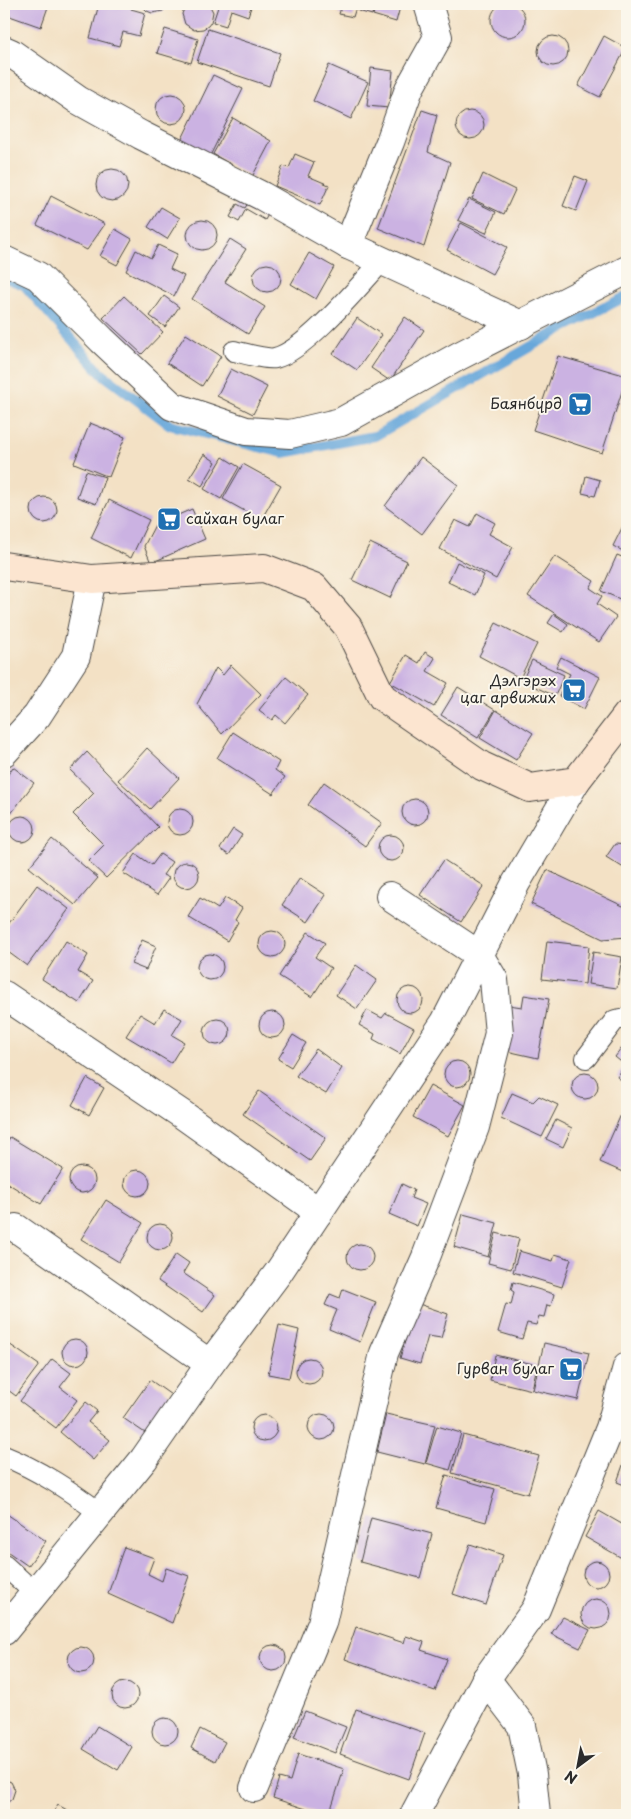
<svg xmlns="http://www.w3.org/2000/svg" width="631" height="1819" viewBox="0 0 631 1819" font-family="'Playpen Sans',sans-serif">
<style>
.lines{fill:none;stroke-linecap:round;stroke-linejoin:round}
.stream{stroke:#67a7da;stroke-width:10}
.building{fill:#cbb2e2}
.lane-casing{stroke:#494642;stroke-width:22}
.street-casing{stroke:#494642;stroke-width:30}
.secondary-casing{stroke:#494642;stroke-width:30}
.lane{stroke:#fff;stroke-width:20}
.street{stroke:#fff;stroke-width:28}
.secondary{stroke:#fce5d0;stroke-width:28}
.labels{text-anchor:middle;stroke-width:4;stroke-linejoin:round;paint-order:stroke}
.poi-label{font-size:15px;fill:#2b2b2b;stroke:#fbf7ec;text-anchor:end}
</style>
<rect width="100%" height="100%" fill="#fbf7ec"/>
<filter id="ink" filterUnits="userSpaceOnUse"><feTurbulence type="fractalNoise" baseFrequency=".02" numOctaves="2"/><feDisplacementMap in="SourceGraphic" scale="10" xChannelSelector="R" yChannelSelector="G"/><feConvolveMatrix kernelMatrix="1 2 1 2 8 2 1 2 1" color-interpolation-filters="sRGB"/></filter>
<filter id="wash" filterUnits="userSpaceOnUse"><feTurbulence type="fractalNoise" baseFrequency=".0096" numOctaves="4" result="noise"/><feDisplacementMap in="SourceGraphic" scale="20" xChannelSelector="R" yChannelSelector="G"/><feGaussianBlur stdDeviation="1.12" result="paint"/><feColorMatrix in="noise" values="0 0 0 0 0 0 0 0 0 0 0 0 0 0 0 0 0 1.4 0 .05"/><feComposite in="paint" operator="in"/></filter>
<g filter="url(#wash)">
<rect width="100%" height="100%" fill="#f3e1c5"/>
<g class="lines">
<path class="stream" d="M4,277L24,285L101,373L170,425L283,453L375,436L563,328L627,296"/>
</g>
<g id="blocks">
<g class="building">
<circle cx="508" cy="20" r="17"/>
<path d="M4,4H49L41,27L4,14Z"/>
<path d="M99,4H132L131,9L145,13L139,36L123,32L119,46L90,38Z"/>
<path d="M140,4H169L163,11L152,13L147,11Z"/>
<path d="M186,4H209L213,12L211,22L208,26L203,29L194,30L185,24L182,14Z"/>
<path d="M219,4H252L248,16L231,10L226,26L213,22Z"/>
<path d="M342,4H357L353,17L339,14Z"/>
<path d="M359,4H374L372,15L358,11Z"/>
<path d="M376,4H388L400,7L396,22L373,15Z"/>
<path d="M165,29L198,39L191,63L157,53Z"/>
<path d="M208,29L280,53L269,86L197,62Z"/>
<path d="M604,36L626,48L600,97L578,86Z"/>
<circle cx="553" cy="51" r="15"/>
<path d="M329,65L368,82L351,119L313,101Z"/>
<path d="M371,68L393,71L389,108L367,106Z"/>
<path d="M213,75L243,89L209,158L180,143Z"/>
<circle cx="171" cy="109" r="15"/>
<path d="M422,110L437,115L428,152L450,162L424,247L378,228Z"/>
<circle cx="470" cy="125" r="14"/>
<path d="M233,118L271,141L252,177L213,154Z"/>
<path d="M295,154L314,162L308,176L329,185L320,205L275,186L283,166L289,168Z"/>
<circle cx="112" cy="185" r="16"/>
<path d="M483,174L515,190L504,214L472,199Z"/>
<path d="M575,176L588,181L576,211L563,206Z"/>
<path d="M51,196L105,224L87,250L37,225Z"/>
<path d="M251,198L271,209L265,220L246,209L239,222L230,217L237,204L245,208Z"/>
<path d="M469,199L496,212L486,233L458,220Z"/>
<path d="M161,207L180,218L167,239L148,227Z"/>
<circle cx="202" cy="235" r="15"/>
<path d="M461,223L507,247L492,274L447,250Z"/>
<path d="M115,229L132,239L117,265L100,256Z"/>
<path d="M230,239L246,249L225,282L265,307L248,334L192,299Z"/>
<path d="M158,245L177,254L170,269L184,276L174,296L126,271L136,250L151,258Z"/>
<path d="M309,253L334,267L316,299L291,284Z"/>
<circle cx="267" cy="278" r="14"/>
<path d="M124,296L163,332L142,354L103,318Z"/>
<path d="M164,296L179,307L165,327L150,316Z"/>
<path d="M405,317L424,330L390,381L371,368Z"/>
<path d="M357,318L382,335L357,370L333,354Z"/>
<path d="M186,334L221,356L202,386L167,363Z"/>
<path d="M558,356L627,376L602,453L533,430Z"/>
<path d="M231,369L267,387L253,414L217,396Z"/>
<path d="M90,423L125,437L109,477L74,463Z"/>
<path d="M204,454L216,462L202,486L189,478Z"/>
<path d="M223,457L239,467L221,499L204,489Z"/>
<path d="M421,457L458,485L422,534L385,506Z"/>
<path d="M243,464L281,485L261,520L223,499Z"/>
<path d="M86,471L105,477L96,504L77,497Z"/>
<path d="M586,476L600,480L595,496L582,493Z"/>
<circle cx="44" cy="510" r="13"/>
<path d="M109,500L149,520L131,558L91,538Z"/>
<path d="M192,509L205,539L151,563L144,546L155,525Z"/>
<path d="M477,513L495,523L489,534L513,547L496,579L440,549L455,520L470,527Z"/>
<path d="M626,520L627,521V553L613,546Z"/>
<path d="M370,543L407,561L390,598L352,580Z"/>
<path d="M617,555L627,559V602L601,591Z"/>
<path d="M555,556L594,581L590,588L602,596L597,604L616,617L599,642L528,596Z"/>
<path d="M457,562L484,575L475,595L448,582Z"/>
<path d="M554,614L568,624L563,632L548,623Z"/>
<path d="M496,623L537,644L520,678L479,656Z"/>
<path d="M425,652L435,658L427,671L448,683L434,707L390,682L406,655L419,663Z"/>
<path d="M561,657L600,677L584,709L559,696L570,674L556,667Z"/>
<path d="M532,660L564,675L555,696L522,681Z"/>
<path d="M231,665L261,694L222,734L197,704L216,668L223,675Z"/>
<path d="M286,677L308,695L285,723L276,715L272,720L259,710Z"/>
<path d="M458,687L495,710L478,738L441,715Z"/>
<path d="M496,710L533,733L516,760L480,738Z"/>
<path d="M233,732L279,762L275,770L285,777L273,794L217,758Z"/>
<path d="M147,748L179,778L150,809L118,780Z"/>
<path d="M87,752L158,827L106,878L88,861L104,845L73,814L94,793L70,770Z"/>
<path d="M13,767L34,783L10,815L4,810V780Z"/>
<path d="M324,782L382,823L365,846L308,805Z"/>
<circle cx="415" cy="812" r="13"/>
<circle cx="180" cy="822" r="13"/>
<circle cx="22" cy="829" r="13"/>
<path d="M233,829L242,835L229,855L220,849Z"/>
<circle cx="391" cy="848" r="13"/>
<path d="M52,839L98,878L75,905L29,867Z"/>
<path d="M615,844L627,845V870L606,857Z"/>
<path d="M136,854L152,865L160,854L172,862L163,875L169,878L157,895L123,873Z"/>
<path d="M444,860L484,886L461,922L420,895Z"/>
<circle cx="186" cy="875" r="13"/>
<path d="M547,870L623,906L627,905V937L603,939L531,904Z"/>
<path d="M300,878L326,895L308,922L282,905Z"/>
<path d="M37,885L69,909L27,966L4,949V930Z"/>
<path d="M200,898L218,909L225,898L242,908L235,920L238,922L227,941L188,917Z"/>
<circle cx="272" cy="944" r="13"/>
<path d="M308,932L325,943L315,957L331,968L312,997L279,976Z"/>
<path d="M142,940L156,946L146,970L131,964Z"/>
<path d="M66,941L88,955L78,972L93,981L79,1003L42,979Z"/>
<path d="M547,941L589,946L585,984L542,979Z"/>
<path d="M593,952L622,957L617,988L588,984Z"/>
<circle cx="210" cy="967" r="13"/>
<path d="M356,965L377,980L357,1009L336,995Z"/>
<circle cx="410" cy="1000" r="13"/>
<path d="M524,995L549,999L538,1058L502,1050L509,1005L522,1007Z"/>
<path d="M164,1009L182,1019L172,1035L184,1042L171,1063L126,1036L140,1014L155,1023Z"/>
<path d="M367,1010L382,1018L386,1013L414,1028L400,1054L373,1039L375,1034L359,1025Z"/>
<circle cx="272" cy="1025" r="13"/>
<circle cx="217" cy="1032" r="13"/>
<path d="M293,1035L306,1043L291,1067L278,1059Z"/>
<path d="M627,1041V1084L617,1077L625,1065L615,1057Z"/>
<path d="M316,1049L342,1068L326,1094L296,1076Z"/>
<circle cx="457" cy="1074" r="13"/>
<circle cx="585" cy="1086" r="13"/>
<path d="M87,1078L104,1088L89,1115L72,1105Z"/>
<path d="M430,1086L465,1105L448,1136L413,1117Z"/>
<path d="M259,1091L326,1138L310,1161L243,1114Z"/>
<path d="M512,1093L533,1102L539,1096L558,1105L542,1137L501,1118Z"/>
<path d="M627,1101V1174L600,1162Z"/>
<path d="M556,1120L572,1128L563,1147L546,1139Z"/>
<path d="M10,1137L63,1169L41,1204L4,1181V1148Z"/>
<circle cx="82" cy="1180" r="13"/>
<circle cx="137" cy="1183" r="13"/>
<path d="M402,1184L414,1190L411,1198L426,1204L417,1226L389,1214Z"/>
<path d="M106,1200L143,1223L119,1262L81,1239Z"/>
<path d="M463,1214L497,1223L488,1257L454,1247Z"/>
<circle cx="160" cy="1237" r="13"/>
<path d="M496,1233L519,1239L511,1269L488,1263Z"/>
<circle cx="360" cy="1257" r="13"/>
<path d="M519,1251L553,1261L555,1254L571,1259L562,1287L513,1272Z"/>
<path d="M176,1254L189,1263L183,1273L215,1295L203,1312L158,1281Z"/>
<path d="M513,1282L554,1294L551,1306L547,1305L544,1317L539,1316L536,1325L527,1323L522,1339L498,1332L506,1304L511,1305L514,1292L511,1290Z"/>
<path d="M343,1289L376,1302L360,1342L329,1329L337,1310L325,1305L330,1294L340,1298Z"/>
<path d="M416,1303L448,1314L441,1338L428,1336L420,1364L400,1358Z"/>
<path d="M279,1325L299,1330L289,1378L268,1374Z"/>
<circle cx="75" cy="1352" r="13"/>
<path d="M544,1343L589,1353L578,1400L533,1390Z"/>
<path d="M9,1344L39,1365L16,1396L4,1387V1350Z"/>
<path d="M495,1355L537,1365L532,1390L490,1380Z"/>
<circle cx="309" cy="1371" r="13"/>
<path d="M52,1359L71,1373L60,1387L77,1400L56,1428L20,1401Z"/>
<path d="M150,1380L174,1397L148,1435L123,1418Z"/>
<path d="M86,1402L97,1411L88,1422L110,1440L93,1460L60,1432Z"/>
<circle cx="321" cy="1427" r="13"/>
<path d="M386,1414L435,1425L425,1464L377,1452Z"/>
<circle cx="264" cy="1428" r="13"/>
<path d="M437,1426L461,1433L450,1470L426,1463Z"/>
<path d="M463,1435L539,1456L528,1494L452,1473Z"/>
<path d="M627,1454V1486L617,1482Z"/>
<path d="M446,1475L495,1489L486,1522L436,1508Z"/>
<path d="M599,1511L627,1527V1561L585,1537Z"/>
<path d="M4,1512L46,1541L28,1566L4,1549Z"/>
<path d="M371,1518L432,1534L420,1578L360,1562Z"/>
<path d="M470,1544L503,1555L486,1605L453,1594Z"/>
<path d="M124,1547L154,1558L148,1574L162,1581L166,1568L189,1576L172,1623L108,1594Z"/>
<circle cx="596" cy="1574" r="13"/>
<circle cx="596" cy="1614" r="15"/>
<path d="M563,1617L590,1630L580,1648L551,1634Z"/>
<path d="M356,1627L404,1643L406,1636L424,1642L421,1650L447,1659L435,1691L345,1659Z"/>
<circle cx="273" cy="1658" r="13"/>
<circle cx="81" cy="1660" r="13"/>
<circle cx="125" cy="1695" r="13"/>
<path d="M356,1709L425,1733L409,1779L340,1754Z"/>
<path d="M305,1711L346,1727L335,1753L294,1737Z"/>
<circle cx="165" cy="1731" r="13"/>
<path d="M97,1726L132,1747L118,1770L83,1749Z"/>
<path d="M200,1729L225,1742L215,1761L191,1748Z"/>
<path d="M298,1754L344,1769L329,1815H324L273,1798L279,1778L290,1781Z"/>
<path d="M4,1779L11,1782L15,1790L12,1799L4,1805Z"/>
<path d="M58,1805L76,1815H52Z"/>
</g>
</g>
</g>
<g filter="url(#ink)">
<use href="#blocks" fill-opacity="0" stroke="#494642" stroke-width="1"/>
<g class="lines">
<g class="lane-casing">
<g id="lane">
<path d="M234,351C243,353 267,360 275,358C305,351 360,285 382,261"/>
<path d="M586,1058L615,1020L627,1018"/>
<path d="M4,1456C39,1470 69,1490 100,1513"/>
<path d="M4,1565L35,1593"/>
</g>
</g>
<g class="street-casing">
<g id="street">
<path d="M4,50L11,53L78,100L141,135L262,196L348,245L521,325"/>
<path d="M348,245L390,142L409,89L438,37L428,4"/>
<path d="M4,260L38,276L102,340L172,406L246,431L290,434L341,422L459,356L627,270"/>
<path d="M4,752L37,716L76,656L92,579"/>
<path d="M4,995L183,1115L319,1212"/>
<path d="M16,1228L210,1364"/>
<path d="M4,1631L144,1459L210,1364L278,1273L445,1022L516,883L576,781"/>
<path d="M486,1679L522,1726L532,1774L536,1815"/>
<path d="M254,1788L322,1623L384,1353L426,1257L475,1127L499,1033L494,980L479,955L390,896"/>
<path d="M414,1815L486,1679L536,1609L610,1428L627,1367"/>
</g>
</g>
<g class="secondary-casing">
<path id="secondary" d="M4,566L92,579L264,568L314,587L348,627L382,697L482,766L530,788L576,781L627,715"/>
</g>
<use href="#lane" class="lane"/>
<use href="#street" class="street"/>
<use href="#secondary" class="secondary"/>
</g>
</g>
<defs>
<g id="supermarket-square" transform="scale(1.25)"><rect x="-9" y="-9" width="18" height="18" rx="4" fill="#1f6fb2" stroke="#fbf7ec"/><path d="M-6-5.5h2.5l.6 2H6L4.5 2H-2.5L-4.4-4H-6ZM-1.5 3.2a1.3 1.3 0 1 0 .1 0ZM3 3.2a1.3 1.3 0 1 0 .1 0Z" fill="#fff"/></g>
</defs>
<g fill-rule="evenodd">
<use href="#supermarket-square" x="580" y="404"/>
<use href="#supermarket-square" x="169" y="519"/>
<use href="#supermarket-square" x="574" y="690"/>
<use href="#supermarket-square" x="571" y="1369"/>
</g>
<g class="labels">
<g class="poi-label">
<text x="562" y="409">Баянбүрд</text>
<text x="186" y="524" text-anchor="start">сайхан булаг</text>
<text x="556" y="686">Дэлгэрэх<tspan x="556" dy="17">цаг арвижих</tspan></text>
<text x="554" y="1374">Гурван булаг</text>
</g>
</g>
<rect width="631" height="1819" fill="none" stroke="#fbf7ec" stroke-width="20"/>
<g transform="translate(578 1766) rotate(212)" stroke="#fbf7ec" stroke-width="4" paint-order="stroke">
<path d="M0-4L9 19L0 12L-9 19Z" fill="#2b2b2b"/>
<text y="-8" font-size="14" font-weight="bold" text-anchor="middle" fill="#2b2b2b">N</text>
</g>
</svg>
